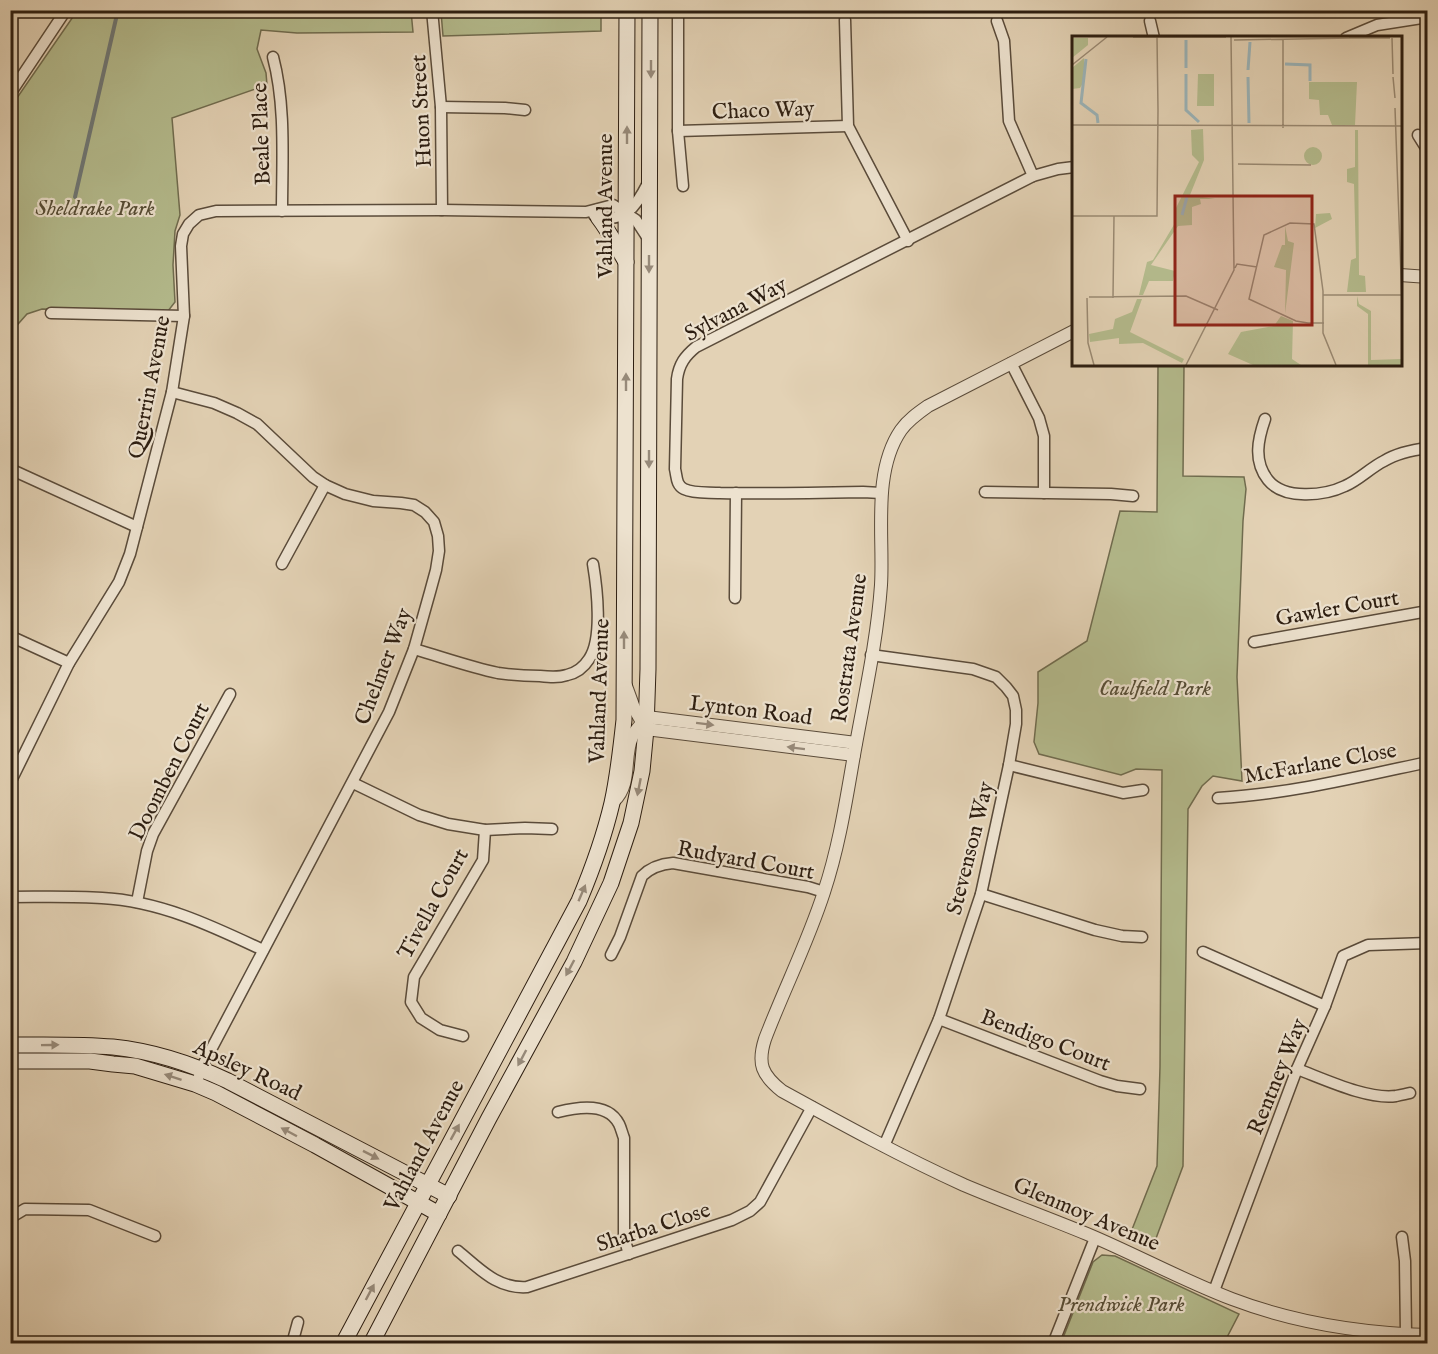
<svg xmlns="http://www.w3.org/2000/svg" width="1438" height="1354" viewBox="0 0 1438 1354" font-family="'IM FELL English',serif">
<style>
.green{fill:#b4bb8d;stroke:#706c4f;stroke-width:1.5}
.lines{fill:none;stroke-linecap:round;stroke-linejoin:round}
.stream{stroke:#6f7876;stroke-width:4}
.minor-casing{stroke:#5a4b3a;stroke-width:13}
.tertiary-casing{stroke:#5a4b3a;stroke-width:14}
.secondary-casing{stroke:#2d1e11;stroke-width:17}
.minor{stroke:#ede2cf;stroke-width:10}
.tertiary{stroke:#ede2cf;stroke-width:12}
.secondary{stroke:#ede2cf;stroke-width:15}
.oneway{fill:#978a7a}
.labels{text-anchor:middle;stroke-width:4.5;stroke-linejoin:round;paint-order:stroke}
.street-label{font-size:22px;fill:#2d1e11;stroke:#ede2cf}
.park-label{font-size:22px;font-style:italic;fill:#564d36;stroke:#ede2cf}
.inset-river{fill:none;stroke:#9bb4b9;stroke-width:3}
.inset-road{fill:none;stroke:#9a8a73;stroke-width:1.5}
.view{fill:#8f2418;fill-opacity:0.15;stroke:#8f2418;stroke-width:3}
.inset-edge{fill:none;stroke:#2d1e11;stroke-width:3}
</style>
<rect width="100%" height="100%" fill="#e3d2b5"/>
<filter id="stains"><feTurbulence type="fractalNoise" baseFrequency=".00333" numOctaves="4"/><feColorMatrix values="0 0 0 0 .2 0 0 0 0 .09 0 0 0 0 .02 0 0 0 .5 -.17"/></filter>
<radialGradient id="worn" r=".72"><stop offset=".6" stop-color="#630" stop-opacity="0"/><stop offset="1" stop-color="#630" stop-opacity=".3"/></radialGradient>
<g class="green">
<path d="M294,10L335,15L411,11L413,32L297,33L261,30L257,49L266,73L267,85L172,118L180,215L175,231L173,265L175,302L168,311L42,309L27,314L11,332L10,108L77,11Z"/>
<path d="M480,11H601V31L443,36L441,12Z"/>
<path d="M1158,365H1184L1183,476L1244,477L1246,489L1243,521L1237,677L1242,781L1213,776L1202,786L1188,809L1183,1166L1155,1241L1131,1232L1157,1166L1160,1067L1162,770L1136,769L1121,775L1039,754L1034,742L1038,703V672L1087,641L1120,511L1157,512Z"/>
<path d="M1102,1255L1115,1256L1239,1314L1224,1343H1061L1093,1262Z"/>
</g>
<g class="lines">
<path class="stream" d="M75,197L118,10"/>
<g class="minor-casing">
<g id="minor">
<path d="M432,10L441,107L442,210"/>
<path d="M678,10V131L683,186"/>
<path d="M845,20L848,126L908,241"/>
<path d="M997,21L1004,41L1009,121L1033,176"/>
<path d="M1150,21L1154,38"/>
<path d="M1346,38L1377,25L1428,17"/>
<path d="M273,57C286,106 282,161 282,211"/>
<path d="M10,94L66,10"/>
<path d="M441,107L505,108L525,110"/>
<path d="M678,131L848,126"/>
<path d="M1418,135L1428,151"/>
<path d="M594,215C624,225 636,207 648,183"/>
<path d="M51,313L184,316"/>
<path d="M1011,363L1039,418L1044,436V493"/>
<path d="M172,392L214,403L237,413L257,424L313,477L325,485L345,494L373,501L401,503L414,505L425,512L434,522L438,536L439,551L436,570L430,592L414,649L389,712L204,1063L199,1076"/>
<path d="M1265,419C1258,439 1253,461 1268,480C1284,500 1324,496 1345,486C1359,480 1370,468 1384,461C1397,453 1412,450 1428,448"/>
<path d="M10,469L137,527"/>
<path d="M985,492L1111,494L1133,496"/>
<path d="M881,493L863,492C816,493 768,494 720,493C709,492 694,494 684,489C676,485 677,477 675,469L677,379C679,364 685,356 696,347L1033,176L1058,169L1074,167"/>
<path d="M282,564L325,485"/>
<path d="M735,598L736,493"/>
<path d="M10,636L69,663"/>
<path d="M1254,642L1428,611"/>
<path d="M414,649C442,657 470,667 498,673C512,675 526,676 540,676C549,677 558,678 567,675C576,673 584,667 589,659C603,639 597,588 593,564"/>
<path d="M871,655L973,669L996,677L1006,687L1013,696L1016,710V724L1009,765L981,894L939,1019L884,1146"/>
<path d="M1009,765L1123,793L1143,790"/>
<path d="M10,783L69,663L119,582L130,554L172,392L184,316L181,246L183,234L189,224L199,215L216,211L442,210L586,212L613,205L636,220L649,240"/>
<path d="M353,783L419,815L448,824L485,830L525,828L552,829"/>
<path d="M1218,798C1289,794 1358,777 1428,762"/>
<path d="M981,894L1095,930L1122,936L1142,937"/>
<path d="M10,897C41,897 72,896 102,898C160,901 212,926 263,950"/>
<path d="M137,902L147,851L153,834L230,694"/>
<path d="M1203,952L1325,1006"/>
<path d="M611,955L620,937L642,876C651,867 661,864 673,863L808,887L824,892"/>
<path d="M939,1019L1100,1081L1117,1086L1140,1089"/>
<path d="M463,1036L440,1030L421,1018L411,1002L414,977L483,860L485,830"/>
<path d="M1297,1069C1324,1079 1368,1100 1396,1096C1401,1095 1406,1094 1410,1093"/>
<path d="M558,1112C577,1107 608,1102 619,1124C621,1128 622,1133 624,1138V1238L629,1254"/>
<path d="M10,1218L25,1209L89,1210L155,1236"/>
<path d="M1402,1237L1405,1261L1406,1334"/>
<path d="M458,1251C480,1269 497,1289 527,1287L732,1220L750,1211L760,1202L812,1107"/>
<path d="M1214,1291L1297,1069L1325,1006L1343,956L1368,945L1428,943"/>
<path d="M292,1344L298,1322"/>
<path d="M1053,1344L1095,1238"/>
</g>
</g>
<g class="tertiary-casing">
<g id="tertiary">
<path d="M1400,275L1428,277"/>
<path d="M1074,331L928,406C918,413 908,420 901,430C872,472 884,536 881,585C877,642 864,698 854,755C846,801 839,847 824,892C808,942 784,989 765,1039C757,1064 762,1075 782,1091C842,1124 902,1157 964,1185C1004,1202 1046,1217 1087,1234C1135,1254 1182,1280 1232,1299C1295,1323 1360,1333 1428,1335"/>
<path d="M626,686L634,708L646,729L854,755"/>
<path d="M614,801C632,784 623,757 632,737C635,730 642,724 647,717L856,743"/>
</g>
</g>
<g class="secondary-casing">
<g id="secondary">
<path d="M598,217C609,231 617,247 626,262"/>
<path d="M10,1045C45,1045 79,1044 113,1047C152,1051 192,1064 228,1081L449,1196"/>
<path d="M10,1061H90L113,1064L135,1066L195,1084L216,1093L315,1145L439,1214"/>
<path d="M343,1344L579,901C592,870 604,837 612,803C618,776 621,748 624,720L627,10"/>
<path d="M371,1344L489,1118L574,962L611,883L631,823L642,771L646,729L648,669L650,10"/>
</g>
</g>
<use href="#minor" class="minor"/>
<use href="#tertiary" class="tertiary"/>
<use href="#secondary" class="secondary"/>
</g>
<defs><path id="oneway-solid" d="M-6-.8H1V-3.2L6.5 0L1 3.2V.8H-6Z" transform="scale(1.5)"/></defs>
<g class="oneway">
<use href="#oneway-solid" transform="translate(651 69) rotate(90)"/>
<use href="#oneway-solid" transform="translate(627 135) rotate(-90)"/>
<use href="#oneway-solid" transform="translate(649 264) rotate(90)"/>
<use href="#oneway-solid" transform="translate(626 382) rotate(-90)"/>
<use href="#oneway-solid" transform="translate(649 459) rotate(90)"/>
<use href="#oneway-solid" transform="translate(624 640) rotate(-90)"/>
<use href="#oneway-solid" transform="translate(705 724) rotate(7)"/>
<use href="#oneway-solid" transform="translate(796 748) rotate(-173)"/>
<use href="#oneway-solid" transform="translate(639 787) rotate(101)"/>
<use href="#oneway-solid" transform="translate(582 893) rotate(-67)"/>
<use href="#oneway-solid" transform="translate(570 968) rotate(118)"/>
<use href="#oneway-solid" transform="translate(50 1045) rotate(-1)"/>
<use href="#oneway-solid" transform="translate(522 1058) rotate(118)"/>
<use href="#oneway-solid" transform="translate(173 1077) rotate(-162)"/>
<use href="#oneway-solid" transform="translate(289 1132) rotate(-152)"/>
<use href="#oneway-solid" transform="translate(455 1132) rotate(-61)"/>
<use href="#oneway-solid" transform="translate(371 1155) rotate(27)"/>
<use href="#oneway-solid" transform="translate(370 1292) rotate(-62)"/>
</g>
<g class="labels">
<g class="street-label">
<text transform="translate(763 109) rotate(-2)" y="8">Chaco Way</text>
<text transform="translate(420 111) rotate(-93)" y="8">Huon Street</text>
<text transform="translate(260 134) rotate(-92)" y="8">Beale Place</text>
<text transform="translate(604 206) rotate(-90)" y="8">Vahland Avenue</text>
<text transform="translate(735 308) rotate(-28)" y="8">Sylvana Way</text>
<text transform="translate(148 387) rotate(-79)" y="8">Querrin Avenue</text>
<text transform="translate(1337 607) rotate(-10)" y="8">Gawler Court</text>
<text transform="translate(848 648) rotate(-82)" y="8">Rostrata Avenue</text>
<text transform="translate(382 666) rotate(-69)" y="8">Chelmer Way</text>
<text transform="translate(598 691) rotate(-88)" y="8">Vahland Avenue</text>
<text transform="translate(751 709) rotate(7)" y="8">Lynton Road</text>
<text transform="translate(1320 762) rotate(-10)" y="8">McFarlane Close</text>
<text transform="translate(168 771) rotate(-63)" y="8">Doomben Court</text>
<text transform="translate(969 848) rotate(-76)" y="8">Stevenson Way</text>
<text transform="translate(746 859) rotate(10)" y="8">Rudyard Court</text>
<text transform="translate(432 903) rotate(-61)" y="8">Tivella Court</text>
<text transform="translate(1046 1039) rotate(21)" y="8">Bendigo Court</text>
<text transform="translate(248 1069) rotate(25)" y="8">Apsley Road</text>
<text transform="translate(1276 1076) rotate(-68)" y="8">Rentney Way</text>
<text transform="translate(423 1145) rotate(-62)" y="8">Vahland Avenue</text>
<text transform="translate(1087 1213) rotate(23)" y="8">Glenmoy Avenue</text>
<text transform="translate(653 1226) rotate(-18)" y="8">Sharba Close</text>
</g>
<g class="park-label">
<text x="95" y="215">Sheldrake Park</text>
<text x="1155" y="695">Caulfield Park</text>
<text x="1121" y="1311">Prendwick Park</text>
</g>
</g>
<g transform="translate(1072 36)">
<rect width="330" height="330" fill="#e3d2b5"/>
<path d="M0,2H16V9L0,22ZM12,22L13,44L8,52L0,53V32ZM126,38H142V70H125ZM237,46H285L283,89H260L256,79H248L247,64L237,63ZM131,93L132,124L118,159L143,163H128L129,168L120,171V189L106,190L79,229L103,235L101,245H77L71,259H67L75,226L81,224L103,187L104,172L127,126L120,119L119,94ZM283,94H286L287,239L293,240L294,256H275L279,224L284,222L282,148L275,146V133L283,131ZM232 120a9 9 0 1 1 18 0a9 9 0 1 1-18 0ZM258,177L260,183L243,192L244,178ZM213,190L216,205L222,207L213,278L214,234L202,231L210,209H213ZM285,260L287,268L299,275V324L330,323V329H296V278L285,270ZM65,263H70L58,296L112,323L110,327L71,307L47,308V302L18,306L17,298L41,293L43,283L60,276ZM209,280L221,285L220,323L229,329H181L156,318L169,296L202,290Z" fill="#b4bb8d"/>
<path class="inset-river" d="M14,23L9,67L25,79L26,87M213,28L238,29V45M114,32V4M176,34L178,6M114,38V74L127,86M176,41L177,87M110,179L115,161"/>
<path class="inset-road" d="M61,1H154M85,1L86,74M277,2H318M320,2L321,38M162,4L279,2M0,29L35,1M321,41L323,62M323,72L330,268M0,89L330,90M211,92V3M166,128L239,129M0,180H85L86,74M163,232L165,228L185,231M251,259H330M17,261L114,260L146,274M15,262L16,307L22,329M41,262L42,180M252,287H236L224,285L177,263L192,199L218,187L242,188L251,255V297L264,329M114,329L162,234L159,1"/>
<path class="view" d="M103,160H240V289H103Z"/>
<rect width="330" height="330" class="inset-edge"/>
</g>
<rect width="1438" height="1354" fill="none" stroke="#e3d2b5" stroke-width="36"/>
<rect x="12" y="12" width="1414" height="1330" fill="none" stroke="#2d1e11" stroke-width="3"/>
<rect x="18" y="18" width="1402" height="1318" fill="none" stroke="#2d1e11" stroke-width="1.5"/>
<rect width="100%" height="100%" filter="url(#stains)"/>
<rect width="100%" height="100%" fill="url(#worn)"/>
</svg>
